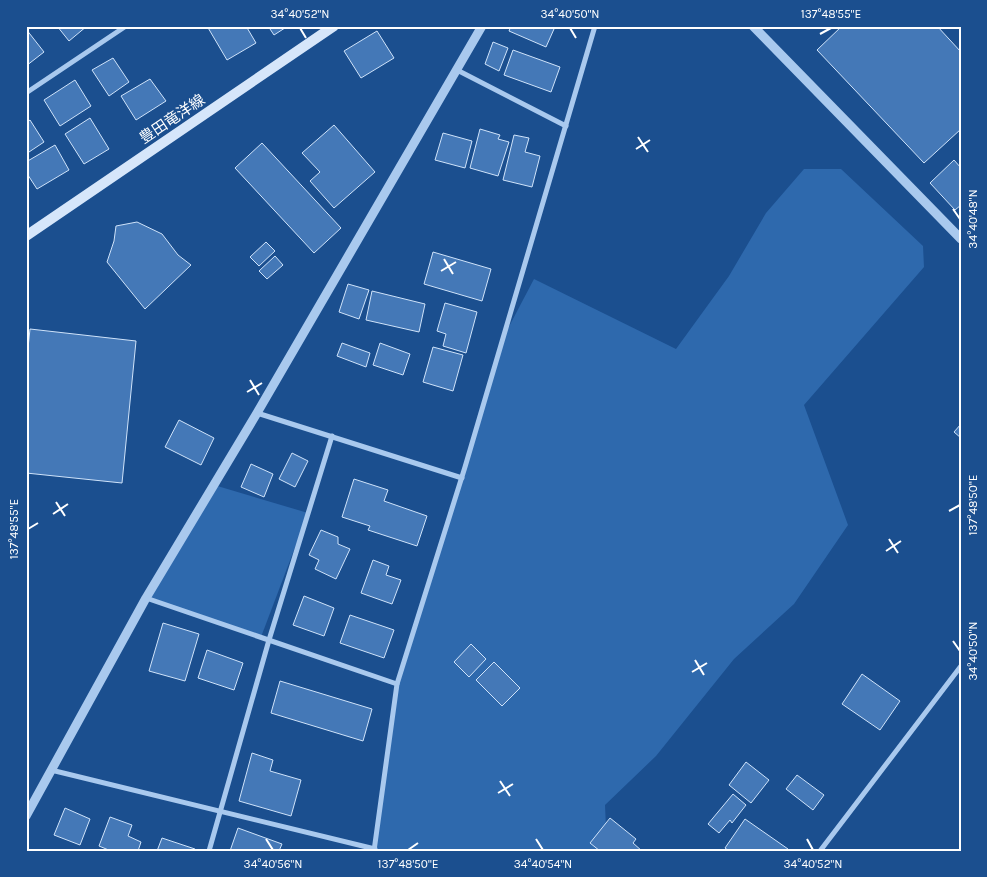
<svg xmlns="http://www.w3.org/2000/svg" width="987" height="877" viewBox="0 0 987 877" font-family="Karla,'Noto Sans JP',sans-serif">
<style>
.green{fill:#2e69ad}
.building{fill:#4478b7;stroke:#cfe3fa}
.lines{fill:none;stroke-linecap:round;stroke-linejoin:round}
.minor{stroke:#a9c9ee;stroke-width:5}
.tertiary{stroke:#a9c9ee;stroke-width:9}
.secondary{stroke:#d6e6fa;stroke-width:10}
.ticks{fill:none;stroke:#fff;stroke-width:2}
.labels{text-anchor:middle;stroke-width:4.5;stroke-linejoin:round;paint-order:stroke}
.street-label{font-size:15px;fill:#fff;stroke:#1b4f8f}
.neatline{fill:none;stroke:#fff;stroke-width:2}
.ticks-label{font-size:12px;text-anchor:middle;fill:#fff}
</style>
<rect width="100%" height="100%" fill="#1b4f8f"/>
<g class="green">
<path d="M804,169H841L923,246L924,267L804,405L848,525L794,604L734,659L656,756L605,805L607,851H374L397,684L504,336L534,279L676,349L729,276L766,213Z"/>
<path d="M214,485L308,513L261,637L146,598Z"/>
</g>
<g class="building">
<path d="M57,26H87L69,41Z"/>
<path d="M207,26H246L256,43L227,60Z"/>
<path d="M268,26H288L274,35Z"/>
<path d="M511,26H548L554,29L546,47L509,31Z"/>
<path d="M842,26H937L961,52V129L924,163L817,50Z"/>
<path d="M26,29L44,52L26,66Z"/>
<path d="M377,31L394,58L361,78L344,51Z"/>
<path d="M493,42L508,48L499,71L485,64Z"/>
<path d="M513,50L560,67L551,92L504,75Z"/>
<path d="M113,58L129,82L109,96L92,70Z"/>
<path d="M150,79L166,101L136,120L121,96Z"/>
<path d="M75,80L91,106L60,126L44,100Z"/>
<path d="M90,118L109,149L84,164L65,134Z"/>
<path d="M30,120L44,142L26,154V123Z"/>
<path d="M334,125L375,172L334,208L310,181L320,172L302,153Z"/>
<path d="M480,129L500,135L498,139L509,142L498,176L470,168Z"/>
<path d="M443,133L472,141L465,168L435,160Z"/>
<path d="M514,135L529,138L525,152L540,156L532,187L503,180Z"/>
<path d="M262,143L341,228L314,253L235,168Z"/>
<path d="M55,145L69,170L37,189L26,172V162Z"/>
<path d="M954,160L961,168V205L955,210L930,183Z"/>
<path d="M137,222L162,234L178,255L191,265L145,309L107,262L114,241L116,226Z"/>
<path d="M266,242L275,251L259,266L250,257Z"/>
<path d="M433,252L491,269L482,301L424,284Z"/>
<path d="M275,256L283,265L267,279L259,271Z"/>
<path d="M348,284L369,290L359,319L339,312Z"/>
<path d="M372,291L425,304L419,332L366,320Z"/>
<path d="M445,303L477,312L466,353L443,346L446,334L437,331Z"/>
<path d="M30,329L136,341L122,483L26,473V367Z"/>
<path d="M342,343L370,353L366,367L337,356Z"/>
<path d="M380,343L410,354L403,375L373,365Z"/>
<path d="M433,347L463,355L453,391L423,382Z"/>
<path d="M179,420L214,438L201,465L165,447Z"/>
<path d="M961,424V438L954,432Z"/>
<path d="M292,453L308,461L295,487L279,479Z"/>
<path d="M251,464L273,474L264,497L241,487Z"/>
<path d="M354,479L388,490L384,501L427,516L417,546L368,530L370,526L342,517Z"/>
<path d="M321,530L338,537V544L350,549L336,579L315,569L319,560L309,555Z"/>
<path d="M373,560L389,566L386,575L401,580L392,604L361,593Z"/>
<path d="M304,596L334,608L324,636L293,625Z"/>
<path d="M350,615L394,630L384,658L340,643Z"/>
<path d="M163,623L199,634L185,681L149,671Z"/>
<path d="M471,644L486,659L469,677L454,662Z"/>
<path d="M207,650L243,663L234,690L198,678Z"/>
<path d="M494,662L520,688L502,706L476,680Z"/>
<path d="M862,674L900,701L880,730L842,704Z"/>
<path d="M280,681L372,709L363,741L271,713Z"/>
<path d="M252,753L273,760L270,771L301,780L291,816L239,801Z"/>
<path d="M746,762L769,780L751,803L729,785Z"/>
<path d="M797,775L824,795L813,810L786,789Z"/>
<path d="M733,794L746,805L732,823L730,820L719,833L708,824Z"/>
<path d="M65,808L90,819L80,845L54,835Z"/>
<path d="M110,817L132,825L128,836L141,842L138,851H111L99,846Z"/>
<path d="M610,818L636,839L633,843L642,851H600L590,843Z"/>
<path d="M745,819L788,849L787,851H729L725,848Z"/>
<path d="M238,828L282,844L279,851H230Z"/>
<path d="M162,838L195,849L194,851H157Z"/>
</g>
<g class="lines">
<g class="minor">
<path d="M457,70L566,126"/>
<path d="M26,93L126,26"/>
<path d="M257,413L462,478"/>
<path d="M146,598L397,684"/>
<path d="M51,770L375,849"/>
<path d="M209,851L269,640L332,436"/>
<path d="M374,851L397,684L465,467L595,26"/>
<path d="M820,851L961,666"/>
</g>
<g class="tertiary">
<path d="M753,26L961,239"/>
<path d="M26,816L146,598L257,413L482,26"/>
</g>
<path class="secondary" d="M26,236L334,26"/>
</g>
<path class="ticks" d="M300,28L306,38M570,28L576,38M820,34L831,28M638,137L648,152M636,149L650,140M953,209L960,219M444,259L453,274M441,271L456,262M250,380L259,395M247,392L262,383M56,502L65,516M949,511L960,505M53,514L68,504M28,529L38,523M889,539L898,553M886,551L901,541M953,641L960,651M695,660L704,675M692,672L707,663M500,781L510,796M498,793L513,784M266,839L273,850M536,839L543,850M807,839L813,850M408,850L418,843"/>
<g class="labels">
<g class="street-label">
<text transform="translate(172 119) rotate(-34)" y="5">豊田竜洋線</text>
</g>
</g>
<rect width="987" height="877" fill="none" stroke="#1b4f8f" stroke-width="55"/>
<rect x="28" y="28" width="932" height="822" class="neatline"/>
<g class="ticks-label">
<text x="300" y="18">34°40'52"N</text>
<text x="570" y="18">34°40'50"N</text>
<text x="831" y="18">137°48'55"E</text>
<text transform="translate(973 219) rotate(-90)" y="4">34°40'48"N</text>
<text transform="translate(973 505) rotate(-90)" y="4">137°48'50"E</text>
<text transform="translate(14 529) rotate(-90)" y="4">137°48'55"E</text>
<text transform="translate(973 651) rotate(-90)" y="4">34°40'50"N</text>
<text x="273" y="868">34°40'56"N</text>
<text x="408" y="868">137°48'50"E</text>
<text x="543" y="868">34°40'54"N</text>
<text x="813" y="868">34°40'52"N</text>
</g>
</svg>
